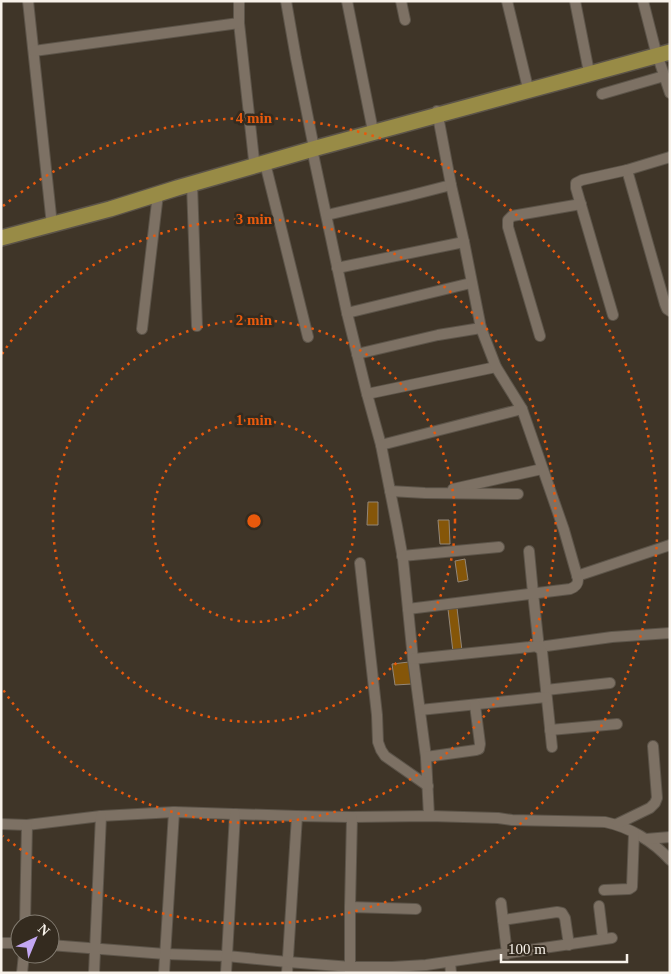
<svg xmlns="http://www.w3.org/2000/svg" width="671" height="974" viewBox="0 0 671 974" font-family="Georgia,serif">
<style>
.building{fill:#855609;stroke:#928678}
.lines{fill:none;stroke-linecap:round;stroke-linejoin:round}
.street-casing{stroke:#5c5449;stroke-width:12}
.primary-casing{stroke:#5c5449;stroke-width:18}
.street{stroke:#7d7164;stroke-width:10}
.primary{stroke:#988b46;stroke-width:15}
.ring{fill:none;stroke:#e8590c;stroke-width:2.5;stroke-dasharray:2.5 5}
.centre{fill:#e8590c;stroke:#342b1f;stroke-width:2.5}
.ring-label{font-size:15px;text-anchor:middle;font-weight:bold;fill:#e8590c;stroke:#342b1f;stroke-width:5;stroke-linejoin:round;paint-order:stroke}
</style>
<rect width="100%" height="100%" fill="#3f3528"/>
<g class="building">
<path d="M368,502H378V525H367Z"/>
<path d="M438,520H449L450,544H440Z"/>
<path d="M465,559L468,580L458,582L455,561Z"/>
<path d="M457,608L462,651L453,652L448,609Z"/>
<path d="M409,662L412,684L395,685L392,664Z"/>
</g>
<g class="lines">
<g class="street-casing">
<g id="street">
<path d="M28,1L52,225"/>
<path d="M239,1V23L254,160"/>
<path d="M286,1L296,58L313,143L312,149L347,313L367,394L381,445L397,526L403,559L413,659L426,757L429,816"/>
<path d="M347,1L372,126"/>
<path d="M401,1L405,20"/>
<path d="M507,1L527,84"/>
<path d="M575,1L588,67"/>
<path d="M643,1L655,48L670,93"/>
<path d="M34,51L239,23"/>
<path d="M602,94L664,76"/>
<path d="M265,163L308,337"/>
<path d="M627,170L665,304L667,309L670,311"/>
<path d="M192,184L197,326"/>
<path d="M327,215L408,196L451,185"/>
<path d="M337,268L464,242"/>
<path d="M347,313L471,283"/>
<path d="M613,315L576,188V183L582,180L627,170L670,157"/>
<path d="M142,329L158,194"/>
<path d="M540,336L508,227V220L512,216L581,204"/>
<path d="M357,354L438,335L481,328"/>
<path d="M367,394L496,367"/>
<path d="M381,445L522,409"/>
<path d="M453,489L542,469"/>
<path d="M390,491L425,493L518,494"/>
<path d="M529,551L533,593L539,648"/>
<path d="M402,556L499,547"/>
<path d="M360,563L377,715L378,742L381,750L385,756L428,786"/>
<path d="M577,576L670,545"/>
<path d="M408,609L570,589C575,587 578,585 578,579L564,530L522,409L496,367L481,328L464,242L451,185L437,111"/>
<path d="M539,647L612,637L670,633"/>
<path d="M413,659L529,647C535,646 538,646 542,651L552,747"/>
<path d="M546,690L610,683"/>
<path d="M420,710L546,697"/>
<path d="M550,730L617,724"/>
<path d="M426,757L476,750L479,749L480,744L475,705"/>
<path d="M297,816L352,817L429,816L498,818L512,820L605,822C629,827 653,841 670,860"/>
<path d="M1,824L27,825L101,816L174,812L297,816L287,973"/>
<path d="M617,824L650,808L655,803L657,798L653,746"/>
<path d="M646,839L670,837"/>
<path d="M604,890L629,889L632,887L634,833"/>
<path d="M501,903L507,954"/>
<path d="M599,906L603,939"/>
<path d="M350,907L416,909"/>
<path d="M503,920L557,912L562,913L565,918L569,945"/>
<path d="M25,924L27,825"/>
<path d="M1,943H20"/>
<path d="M50,945L165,954L227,956L288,962L351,967H392L426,965L612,938"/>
<path d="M450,962L451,973"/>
<path d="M350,972V907L352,817"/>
<path d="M22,973L24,954"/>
<path d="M94,973L101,816"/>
<path d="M164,973L174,812"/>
<path d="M226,973L235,814"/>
</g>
</g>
<g class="primary-casing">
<path id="primary" d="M1,238L110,209L177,188L320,147L670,52"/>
</g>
<use href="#street" class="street"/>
<use href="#primary" class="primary"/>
</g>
<g class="ring">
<circle cx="254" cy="521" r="101"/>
<circle cx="254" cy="521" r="201"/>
<path d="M2 354A302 302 0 1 1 2 688"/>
<path d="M3 206A403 403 0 1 1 3 836"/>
</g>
<circle cx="254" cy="521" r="8" class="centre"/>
<g class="ring-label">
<text x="254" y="123">4 min</text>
<text x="254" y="224">3 min</text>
<text x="254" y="325">2 min</text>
<text x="254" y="425">1 min</text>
</g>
<rect width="671" height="974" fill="none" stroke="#f8f2ea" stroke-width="5"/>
<g transform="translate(35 939) rotate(44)"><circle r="24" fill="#342b1f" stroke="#827b70"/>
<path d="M0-4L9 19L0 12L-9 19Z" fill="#c3a7f2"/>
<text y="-8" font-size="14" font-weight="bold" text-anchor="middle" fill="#f8f2ea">N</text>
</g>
<path d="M501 954v8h126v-8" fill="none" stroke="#f8f2ea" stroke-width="2.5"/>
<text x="508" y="954" font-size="15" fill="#f8f2ea" stroke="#342b1f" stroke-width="4" paint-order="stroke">100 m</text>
</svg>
